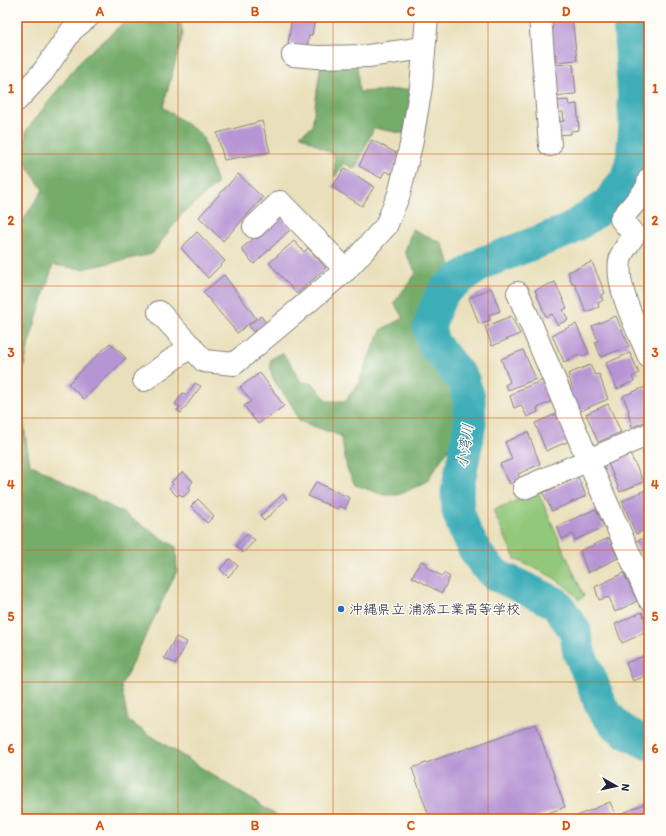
<svg xmlns="http://www.w3.org/2000/svg" width="666" height="836" viewBox="0 0 666 836" font-family="Itim,'Klee One',sans-serif">
<style>
.green{fill:#92c87a;stroke:#5a755a}
.forest{fill:#75ac6a;stroke:#4c6752}
.lines{fill:none;stroke-linecap:round;stroke-linejoin:round}
.river{stroke:#3dadb8;stroke-width:33}
.building{fill:#b795d4}
.minor-casing{stroke:#86817b;stroke-width:24}
.minor{stroke:#fff;stroke-width:22}
.grid{fill:none;stroke:#d45411;stroke-width:1;stroke-opacity:0.55}
.poi-dot{fill:#1f6fb2;stroke:#fdfcf7;stroke-width:1.5}
.labels{text-anchor:middle;stroke-width:3;stroke-linejoin:round;paint-order:stroke}
.poi-label{font-size:14px;fill:#22223b;stroke:#fdfcf7;text-anchor:start}
.water-label{font-size:15px;font-style:italic;fill:#2e6173;stroke:#fdfcf7}
.neatline{fill:none;stroke:#d45411;stroke-width:1.5}
.grid-label{font-size:13px;text-anchor:middle;font-weight:bold;fill:#d45411}
</style>
<rect width="100%" height="100%" fill="#fdfcf7"/>
<filter id="ink" filterUnits="userSpaceOnUse"><feTurbulence type="fractalNoise" baseFrequency=".025" numOctaves="2"/><feDisplacementMap in="SourceGraphic" scale="8" xChannelSelector="R" yChannelSelector="G"/><feConvolveMatrix kernelMatrix="1 2 1 2 8 2 1 2 1" color-interpolation-filters="sRGB"/></filter>
<filter id="wash" filterUnits="userSpaceOnUse"><feTurbulence type="fractalNoise" baseFrequency=".012" numOctaves="4" result="noise"/><feDisplacementMap in="SourceGraphic" scale="16" xChannelSelector="R" yChannelSelector="G"/><feGaussianBlur stdDeviation="0.9" result="paint"/><feColorMatrix in="noise" values="0 0 0 0 0 0 0 0 0 0 0 0 0 0 0 0 0 1.4 0 .05"/><feComposite in="paint" operator="in"/></filter>
<g filter="url(#wash)">
<rect width="100%" height="100%" fill="#e9e0bb"/>
<path class="green" d="M538,492L584,596L579,600C562,578 539,570 515,559L493,510Z"/>
<g class="forest">
<path d="M130,17H180L183,34L163,107L202,135L217,184L181,215L152,254L82,269L53,265L29,343L18,392L30,464L123,513L176,547L177,571L121,686L128,721L282,819H17V229L43,190L25,163L26,131L81,60Z"/>
<path d="M321,63H357L359,92L411,89L406,134L374,128L355,169L344,163L335,177L334,155L300,135L312,127Z"/>
<path d="M412,229L442,243L453,270L430,289L422,313L420,338L451,383L461,411L449,448L426,482L398,495H384L355,485L347,469L341,436L299,421C296,414 293,407 289,401C279,387 268,378 271,359L282,353L291,364L301,382L313,383L327,401H345L360,382L366,362L382,329L403,318L394,303L416,273L405,252Z"/>
</g>
<g class="lines">
<path class="river" d="M629,17L635,123L632,159L627,179L617,190L609,203L569,230L485,262L455,282L443,292L435,309L429,328L433,343L463,380L469,398L470,424L457,492L458,511L465,531L473,547L483,562L496,575L556,603L575,631L579,653L590,677L602,708L614,723L625,732L649,744"/>
</g>
<g id="blocks">
<g class="building">
<path d="M292,17H315L312,35H309L307,47L288,44Z"/>
<path d="M544,17H572L577,60L556,62V54L550,55Z"/>
<path d="M573,64L576,94L552,96L550,65Z"/>
<path d="M568,100L569,105L577,104L579,130L571,131V134L555,135L554,122L564,121L563,112H554V101Z"/>
<path d="M262,121L270,152L224,160L217,133Z"/>
<path d="M372,140L400,155L391,174L385,171L381,178L359,166Z"/>
<path d="M345,168L374,187L362,206L332,187Z"/>
<path d="M238,174L263,198L223,241L199,217Z"/>
<path d="M280,216L292,228L254,264L241,249Z"/>
<path d="M197,232L225,261L208,278L181,248Z"/>
<path d="M294,241L304,252L308,248L326,268L297,294L269,263Z"/>
<path d="M592,262L605,293L601,296L603,300L598,303L599,307L586,312L575,284H572L568,272Z"/>
<path d="M224,275L256,318L237,333L203,292Z"/>
<path d="M555,282L567,308L563,310L568,320L557,325L552,314L546,317L535,290Z"/>
<path d="M491,288L500,311L489,315L490,320L479,324L469,298Z"/>
<path d="M261,316L266,323L253,332L249,325Z"/>
<path d="M511,316L520,334L492,346L485,327Z"/>
<path d="M616,316L629,346L601,357L595,342L598,341L592,326Z"/>
<path d="M576,324L589,353L582,357L581,354L564,362L552,335Z"/>
<path d="M110,343L126,358L84,399L68,384Z"/>
<path d="M523,350L536,379L508,390L505,385L510,382L501,359Z"/>
<path d="M630,353L639,373L632,377L634,381L617,389L606,363Z"/>
<path d="M590,365L595,375L599,374L608,399L576,413L566,389L572,386L568,374Z"/>
<path d="M260,373L284,406L258,424L244,406L251,401L240,387Z"/>
<path d="M544,380L552,401L537,408L538,412L527,417L521,405L514,408L510,396L516,393V391Z"/>
<path d="M195,383L201,386L181,413L177,410L180,407L175,404L183,393L187,395Z"/>
<path d="M645,387L649,395V420L632,427L628,412L629,411L623,396Z"/>
<path d="M608,404L621,432L598,442L586,414Z"/>
<path d="M556,414L569,441L546,451L535,423Z"/>
<path d="M528,432L540,464L518,474L520,479L510,484L500,464L512,459L505,442Z"/>
<path d="M649,449V466L643,452Z"/>
<path d="M630,454L644,482L620,492L608,463Z"/>
<path d="M183,472L193,481L189,487L191,490L183,497L180,494L177,496L169,488L173,484L171,482Z"/>
<path d="M578,477L586,496L552,511L543,493Z"/>
<path d="M316,482L350,498L345,509L339,506L337,509L308,496Z"/>
<path d="M645,490L649,499V528L636,534L622,501Z"/>
<path d="M283,494L287,499L264,521L260,516Z"/>
<path d="M198,499L214,516L207,523L191,506Z"/>
<path d="M596,509L604,527L575,540L573,534L562,539L557,526Z"/>
<path d="M247,534L255,540L243,553L236,546Z"/>
<path d="M649,536V557L643,560L634,542Z"/>
<path d="M609,538L618,558L588,573L580,551Z"/>
<path d="M230,559L238,566L228,577L220,569Z"/>
<path d="M421,561L427,564L426,567L442,576L444,573L450,577L442,593L412,577Z"/>
<path d="M624,573L637,601L615,612L609,597L599,600L595,587Z"/>
<path d="M642,612L649,631L622,643L615,624Z"/>
<path d="M176,637L187,642L176,664L164,658Z"/>
<path d="M649,654V675L633,681L626,663Z"/>
<path d="M536,724L565,807L531,819H430L412,768Z"/>
<path d="M610,802L616,816L649,802V819H570Z"/>
</g>
</g>
</g>
<g filter="url(#ink)">
<use href="#blocks" fill-opacity="0" stroke="#86817b" stroke-width="1"/>
<g class="lines">
<g class="minor-casing">
<g id="minor">
<path d="M540,17L550,145"/>
<path d="M293,55L317,57L368,56L424,48"/>
<path d="M17,100L43,72L72,30L88,17"/>
<path d="M649,179L647,188L621,219L634,235C630,242 624,249 621,256C613,285 638,329 649,357"/>
<path d="M254,227L280,202L346,270"/>
<path d="M518,293L588,460L649,599"/>
<path d="M159,312L204,361L234,364L346,270L386,226L399,194L411,145L421,87L427,17"/>
<path d="M144,380L191,346"/>
<path d="M524,488L649,434"/>
</g>
</g>
<use href="#minor" class="minor"/>
</g>
</g>
<path class="grid" d="M178,17V819M333,17V819M488,17V819M17,154H649M17,286H649M17,418H649M17,550H649M17,682H649"/>
<circle class="poi-dot" cx="341" cy="609" r="4"/>
<g class="labels">
<g class="poi-label">
<text x="349" y="614">沖縄県立 浦添工業高等学校</text>
</g>
<g class="water-label">
<text transform="translate(465 446) rotate(-81)" y="5">小湾川</text>
</g>
</g>
<rect width="666" height="836" fill="none" stroke="#fdfcf7" stroke-width="44"/>
<g transform="translate(616 786) rotate(98)" stroke="#fdfcf7" stroke-width="3" paint-order="stroke">
<path d="M0-3L7 15L0 10L-7 15Z" fill="#22223b"/>
<text y="-6" font-size="11" font-weight="bold" text-anchor="middle" fill="#22223b">N</text>
</g>
<rect x="22" y="22" width="622" height="792" class="neatline"/>
<g class="grid-label">
<text x="100" y="16">A</text>
<text x="255" y="16">B</text>
<text x="411" y="16">C</text>
<text x="566" y="16">D</text>
<text x="11" y="93">1</text>
<text x="655" y="93">1</text>
<text x="11" y="225">2</text>
<text x="655" y="225">2</text>
<text x="11" y="357">3</text>
<text x="655" y="357">3</text>
<text x="11" y="489">4</text>
<text x="655" y="489">4</text>
<text x="11" y="621">5</text>
<text x="655" y="621">5</text>
<text x="11" y="753">6</text>
<text x="655" y="753">6</text>
<text x="100" y="830">A</text>
<text x="255" y="830">B</text>
<text x="411" y="830">C</text>
<text x="566" y="830">D</text>
</g>
</svg>
